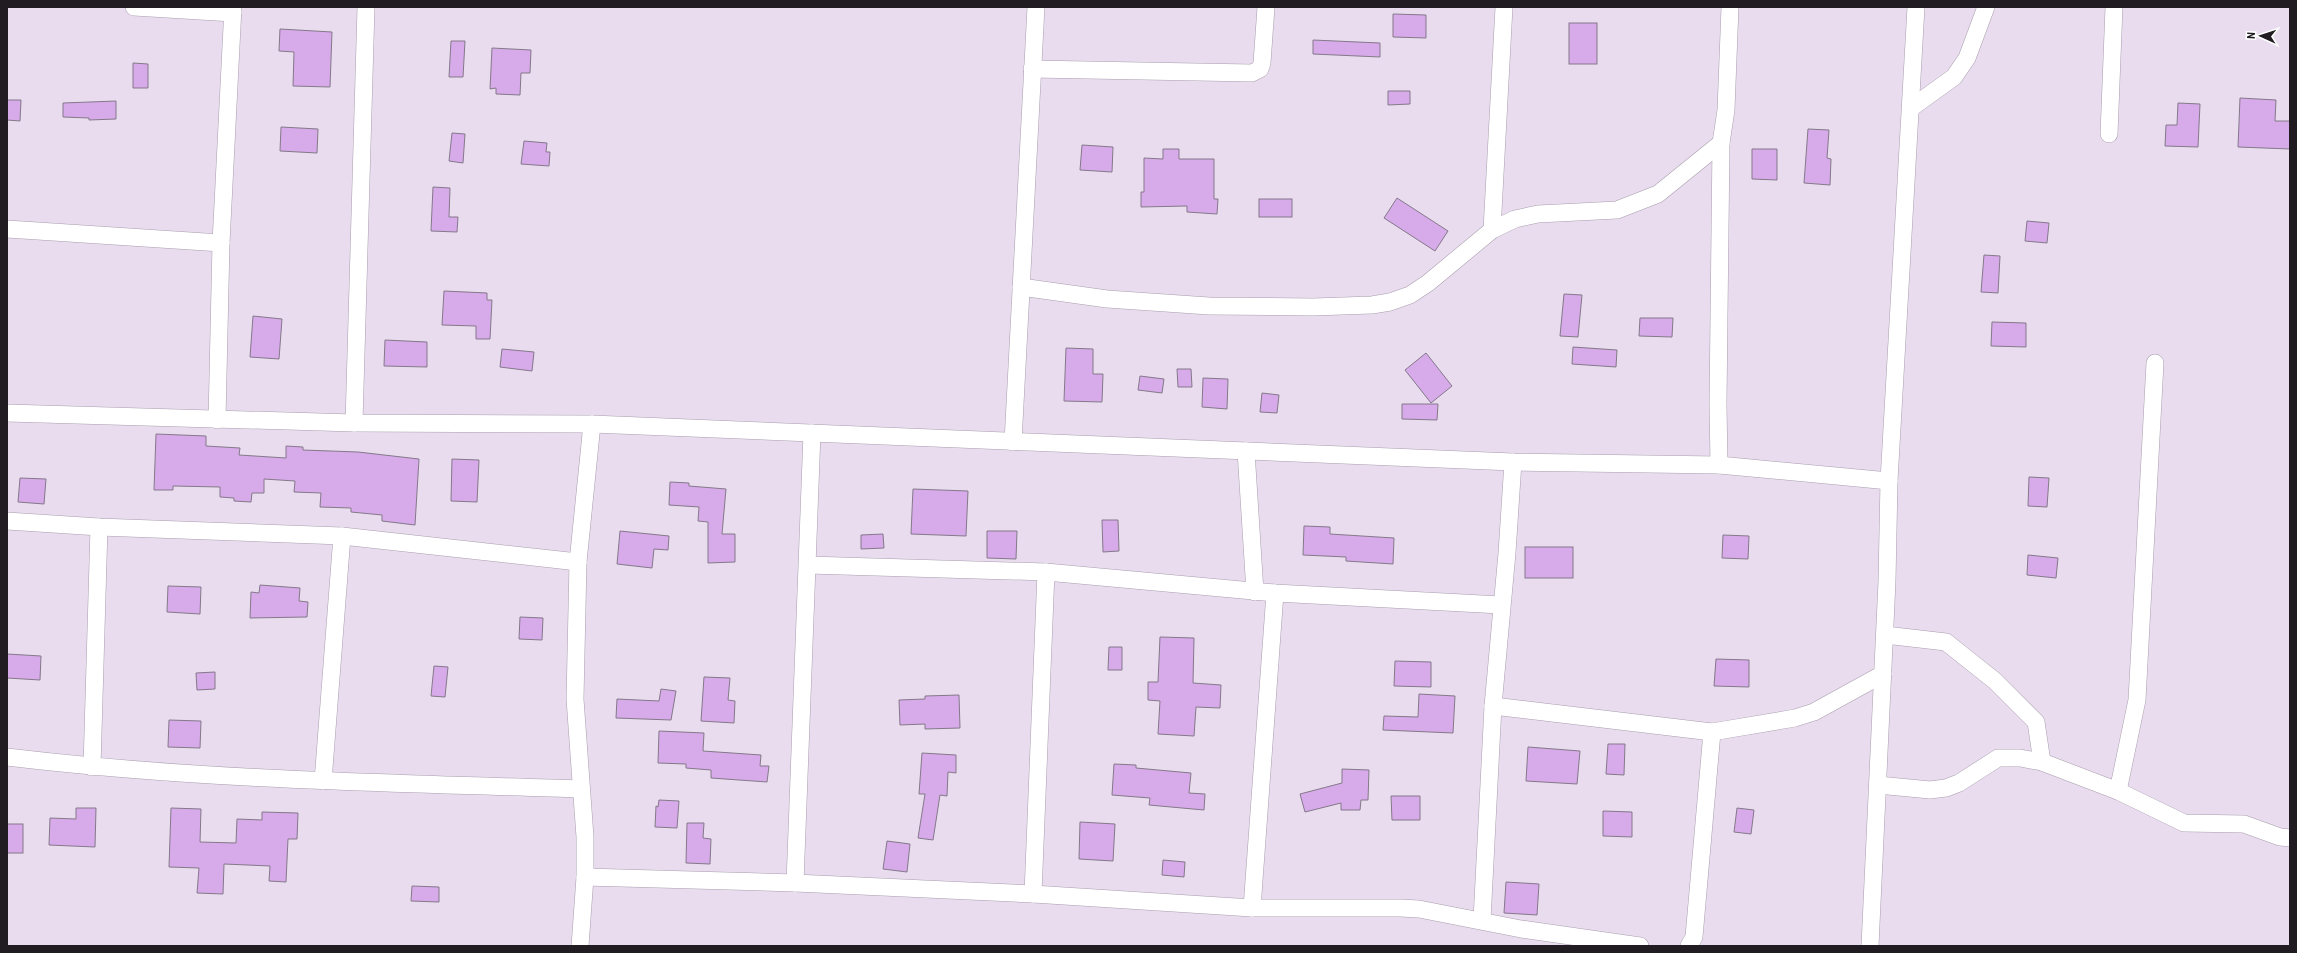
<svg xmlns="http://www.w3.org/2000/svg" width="2297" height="953" viewBox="0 0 2297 953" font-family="'Roboto Condensed',sans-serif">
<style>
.building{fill:#d7aaea;stroke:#847989}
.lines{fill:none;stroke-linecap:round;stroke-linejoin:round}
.minor-casing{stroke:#a99eae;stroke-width:18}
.minor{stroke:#fff;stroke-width:17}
</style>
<rect width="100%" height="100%" fill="#e8dcee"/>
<g class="building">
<path d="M1393,14L1426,15V38L1393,37Z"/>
<rect x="1569" y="23" width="28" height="41"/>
<path d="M280,29L332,32L330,87L293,86L294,52L279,51Z"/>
<path d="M1313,40L1380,43V57L1313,54Z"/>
<path d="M451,41H465L463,77H449Z"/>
<path d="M492,48L531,50L530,73H521L520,95L496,94V88L490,89Z"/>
<path d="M133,63L148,64V88H133Z"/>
<path d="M1388,91H1410V104L1388,105Z"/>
<path d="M2240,98L2276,100L2275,121H2290V149L2238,147Z"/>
<path d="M7,100H21L20,121L7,120Z"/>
<path d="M116,101V119L89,120V118L63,117V103Z"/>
<path d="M2178,103L2200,104L2198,147L2165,146L2166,125H2177Z"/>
<path d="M281,127L318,129L317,153L280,151Z"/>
<path d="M1808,129L1829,130L1827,158L1831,159L1830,185L1804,183Z"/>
<path d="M452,133L465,134L463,163L449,161Z"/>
<path d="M524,141L547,143L546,152H550L549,166L521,164Z"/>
<path d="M1082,145L1113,147L1112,172L1080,170Z"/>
<path d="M1163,149H1179V159H1214V199H1218L1217,214L1187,212V206L1141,207V192H1144V158L1163,159Z"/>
<path d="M1752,149H1777V180L1752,179Z"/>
<path d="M433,187L450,188L449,217H458L457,232L431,231Z"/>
<path d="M1397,198L1448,231L1435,251L1384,218Z"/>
<rect x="1259" y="199" width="33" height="18"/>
<path d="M2027,221L2049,223L2047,243L2025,241Z"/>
<path d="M1984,255L2000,256L1998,293L1981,292Z"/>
<path d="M444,291L487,293V300H492L490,339H476V326L442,325Z"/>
<path d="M1564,294L1582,295L1578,337L1560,336Z"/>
<path d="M253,316L282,319L279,359L250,357Z"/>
<path d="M1640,318H1673L1672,337L1639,336Z"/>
<path d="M1992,322L2026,323V347L1991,346Z"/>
<path d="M385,340L427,342V367L384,366Z"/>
<path d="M1573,347L1617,350L1616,367L1572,364Z"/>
<path d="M1066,348L1093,349V374H1103L1102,402L1064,401Z"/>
<path d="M502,349L534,352L532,371L500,367Z"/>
<path d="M1426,353L1452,386L1431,403L1405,370Z"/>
<path d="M1177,369H1191L1192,387H1178Z"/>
<path d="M1140,376L1164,379L1162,393L1138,390Z"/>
<path d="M1203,378L1228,379L1227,409L1202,407Z"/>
<path d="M1262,393L1279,395L1277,413L1260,412Z"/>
<path d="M1402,404H1438L1437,420L1402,419Z"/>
<path d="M156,434L206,436V446L240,448L239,455L286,458V446L303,447V450L358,452L419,459L415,525L382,521V515L351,512V508L320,507L321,493L294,492L295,481L264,479V493H252L251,502L234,501V498L220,497V487L173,486V490H154Z"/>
<path d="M452,459L479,460L477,502L451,501Z"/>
<path d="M2029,477L2049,478L2047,507L2028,506Z"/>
<path d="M20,478L46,479L44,504L18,502Z"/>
<path d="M670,482L689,483V486L726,489L722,534H735V562L708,563V522L698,521L699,507L669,505Z"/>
<path d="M913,489L968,491L966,536L911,534Z"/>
<path d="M1102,520H1118L1119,551L1103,552Z"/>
<path d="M1304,526L1330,527V534L1394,538L1393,564L1346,561V557L1303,555Z"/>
<path d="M620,531L669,536L668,550L654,549L652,568L617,564Z"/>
<path d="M987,531H1017L1016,559L987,558Z"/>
<path d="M883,534L884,548L861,549V535Z"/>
<path d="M1723,535L1749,536L1748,559L1722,558Z"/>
<rect x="1525" y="547" width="48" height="31"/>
<path d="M2028,555L2058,558L2056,578L2027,575Z"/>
<path d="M260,585L300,588L299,601L308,602L307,617L250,618L251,592L259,593Z"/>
<path d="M168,586L201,587L200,614L167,612Z"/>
<path d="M520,617L543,618L542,640L519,639Z"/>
<path d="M1160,637L1194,638L1193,683L1221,685L1220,708L1196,707L1194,736L1158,734L1160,701L1148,700V682H1158Z"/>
<path d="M1109,647H1122V670H1108Z"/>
<path d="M7,654L41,656L40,680L7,678Z"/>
<path d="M1716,659L1749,660V687L1714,686Z"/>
<path d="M1395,661L1431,662V687L1394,686Z"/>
<path d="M434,666L448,667L445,697L431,696Z"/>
<path d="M215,672V689L197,690L196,673Z"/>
<path d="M704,677L730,678L728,700L735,701L734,723L701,721Z"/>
<path d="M661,689L676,691L671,720L616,718L617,699L659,701Z"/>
<path d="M1419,694L1455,696L1453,733L1383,730L1384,716L1418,717Z"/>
<path d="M959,695L960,728L925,729V724L900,725L899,700L925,699V696Z"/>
<path d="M169,720L201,721L200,748L168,747Z"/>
<path d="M659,731L704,733L703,751L761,755L760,766H769L767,782L711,778V770L686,768V764L658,763Z"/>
<path d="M1608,744H1625L1624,775L1606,774Z"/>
<path d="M1528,747L1580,751L1577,784L1526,781Z"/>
<path d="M922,753L956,755V773L948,772L947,796L940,795L933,840L918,838L925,794H919Z"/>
<path d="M1114,764L1136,765V768L1191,773L1189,793L1205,794L1204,810L1149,805L1150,798L1112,795Z"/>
<path d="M1342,769L1369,770L1368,800H1361L1360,810H1341V803L1305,812L1300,794L1342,783Z"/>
<path d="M1391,796H1420V820H1392Z"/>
<path d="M659,800L679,801L677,828L655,827L656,806L658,807Z"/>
<path d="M76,808H96L95,847L49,845L50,818L76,819Z"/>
<path d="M171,808L201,809L200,842L236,843L237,819L262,820V812L298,813L297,839H288L286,882L269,881L270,866L224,864L223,894L197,893L199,868L169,867Z"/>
<path d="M1737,808L1754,810L1751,834L1734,832Z"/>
<path d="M1603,811L1632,812V837L1603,836Z"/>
<path d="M1080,822L1115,824L1113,861L1079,859Z"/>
<path d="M687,823H704L703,838L711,839L710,864L686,863Z"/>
<rect x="7" y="824" width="16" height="29"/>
<path d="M887,841L910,844L907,872L883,869Z"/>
<path d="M1163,860L1185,862L1184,877L1162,875Z"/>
<path d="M1506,882L1539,884L1537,915L1504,913Z"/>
<path d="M412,886L439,887V902L411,901Z"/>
</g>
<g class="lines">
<g class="minor-casing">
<g id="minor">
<path d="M134,7L233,13"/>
<path d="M1032,69L1252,73L1260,69L1262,63L1266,7"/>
<path d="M1911,108L1954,77L1967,58L1986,7"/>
<path d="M2109,134L2114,7"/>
<path d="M7,229L221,243"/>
<path d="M1492,230L1504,7"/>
<path d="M1021,287L1107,299L1209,306L1313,307L1372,305L1390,302L1410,295L1428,283L1492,230L1515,219L1538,214L1617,210L1658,194L1721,143"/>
<path d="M7,413L354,423L592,424L1513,462L1719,465L1889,481"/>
<path d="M217,420L221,243L233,7"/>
<path d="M354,423L366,7"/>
<path d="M1013,442L1036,7"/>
<path d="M1246,451L1255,592"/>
<path d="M1719,465L1718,404L1721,143L1726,110L1730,7"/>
<path d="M7,521L99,527L342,536L578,562"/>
<path d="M808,565L1046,572L1275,593L1501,605"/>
<path d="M1885,635L1946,642L1995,681L2036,722L2042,762"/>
<path d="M1493,706L1712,732L1795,718L1814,712L1883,674"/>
<path d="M7,757C198,780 390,783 581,789"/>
<path d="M92,767L99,527"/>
<path d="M323,781L342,536"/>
<path d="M1878,785L1930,790L1946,788L1959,783L1998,758H2020L2042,762L2118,791L2184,823L2244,824L2280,837L2290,838"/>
<path d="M2118,791L2137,700L2155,363"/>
<path d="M585,877L795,883L1033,894L1252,908H1400L1419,909L1521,929L1640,946"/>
<path d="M795,883L812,433"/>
<path d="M1033,894L1046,572"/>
<path d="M1252,908L1275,593"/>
<path d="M1482,920L1493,706L1507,553L1513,462"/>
<path d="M580,946L585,877V837L575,699L578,562L592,424"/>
<path d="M1689,946L1694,937L1712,732"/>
<path d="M1870,946L1887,581L1889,481L1916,7"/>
</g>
</g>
<use href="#minor" class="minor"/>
</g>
<rect width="2297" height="953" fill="none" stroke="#201c22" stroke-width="16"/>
<g transform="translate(2261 36) rotate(273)" stroke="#ffffff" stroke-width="3" paint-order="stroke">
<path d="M0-3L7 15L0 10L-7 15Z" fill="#201c22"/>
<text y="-6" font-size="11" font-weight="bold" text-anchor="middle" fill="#201c22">N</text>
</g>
</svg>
